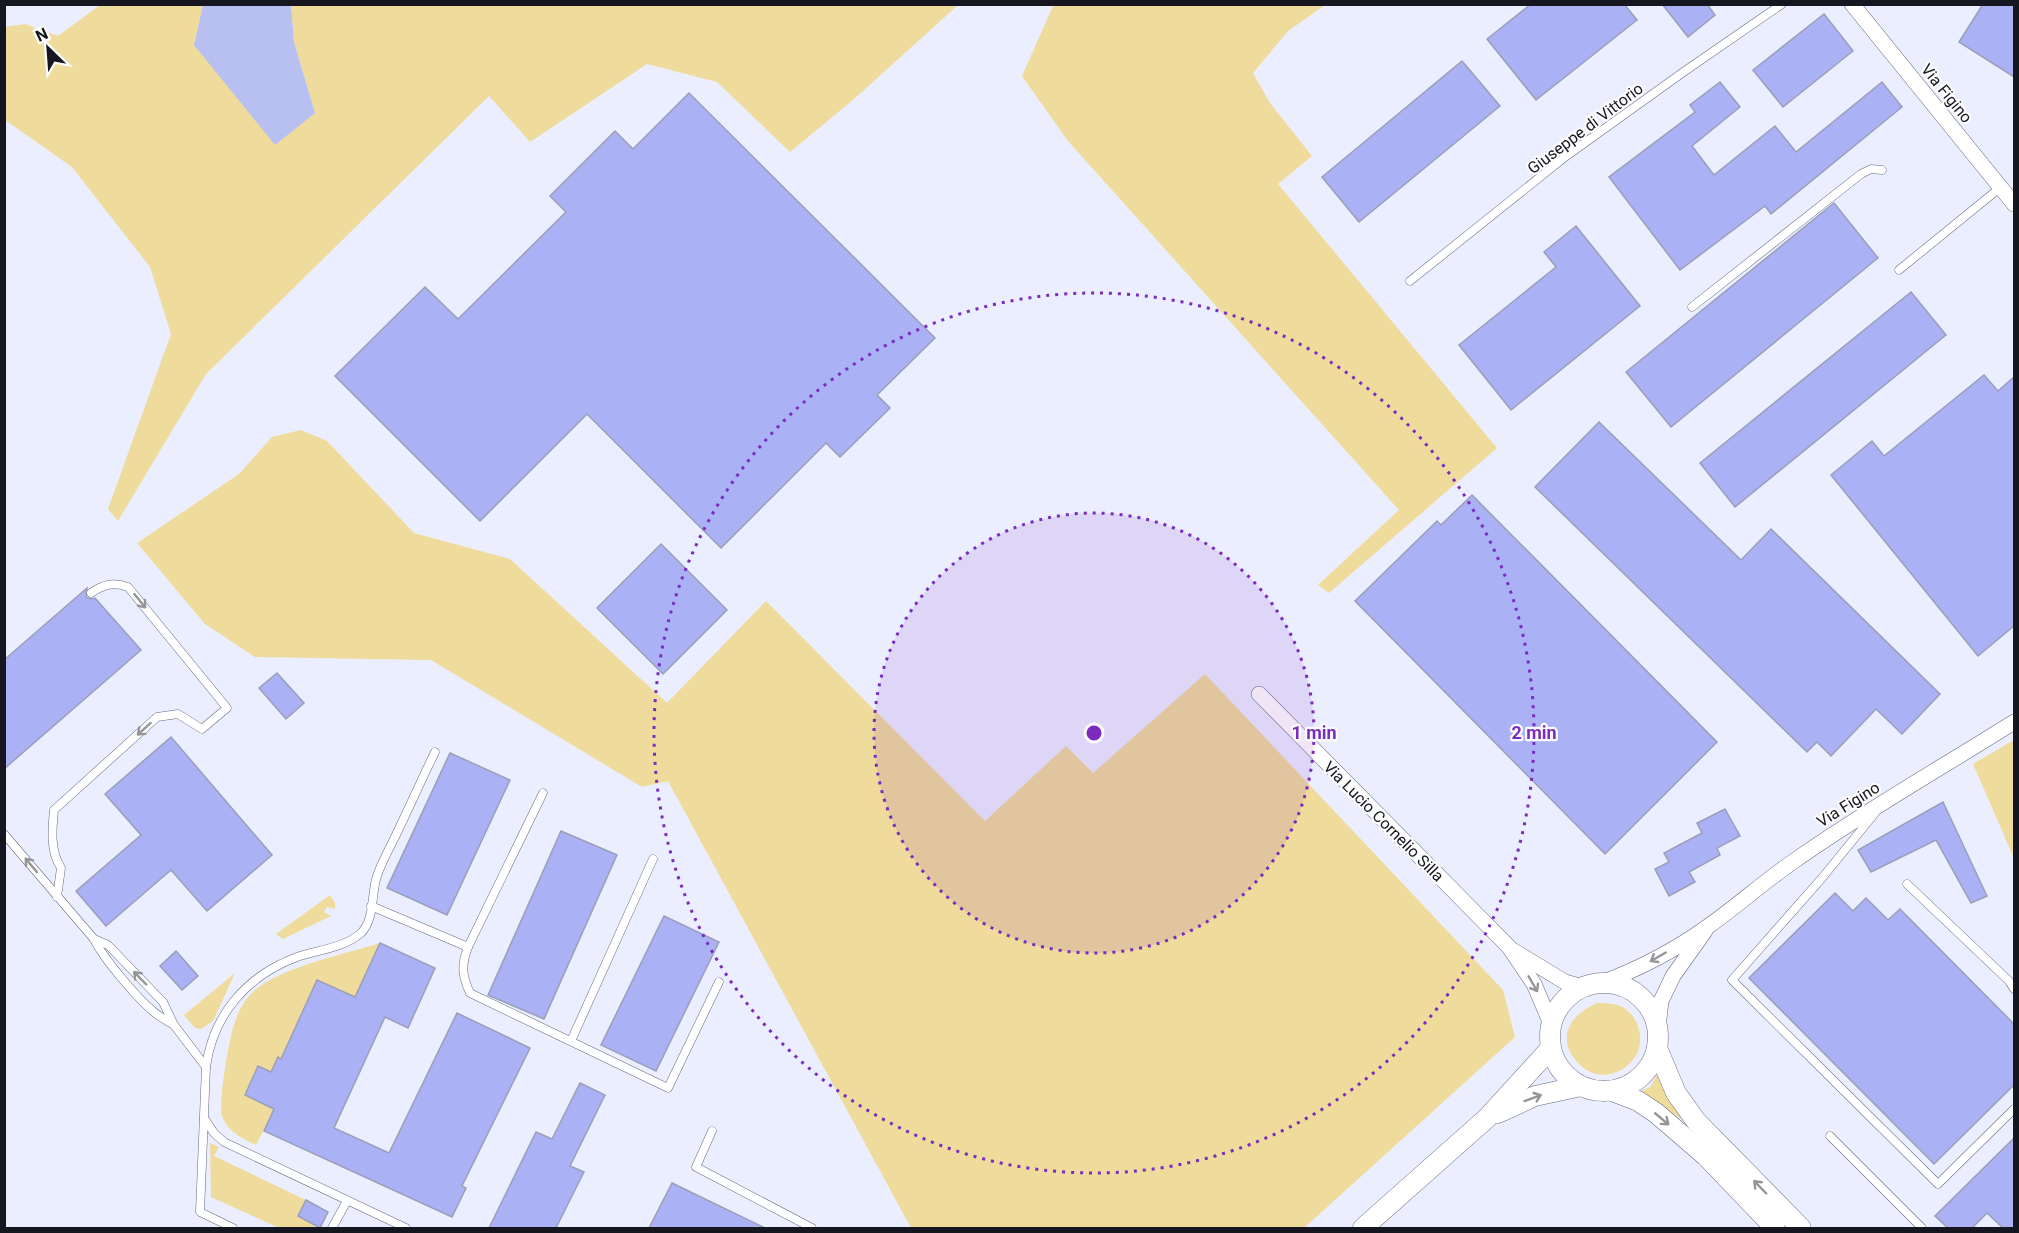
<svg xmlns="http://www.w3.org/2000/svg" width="2019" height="1233" viewBox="0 0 2019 1233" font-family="Roboto,sans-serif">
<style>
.green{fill:#efdb9b}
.water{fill:#b8bff1}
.building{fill:#aab1f4;stroke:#9b9eb8;stroke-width:1.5}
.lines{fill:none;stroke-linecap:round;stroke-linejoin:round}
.service-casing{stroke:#666981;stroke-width:9}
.minor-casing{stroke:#666981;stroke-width:16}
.tertiary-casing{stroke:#666981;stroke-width:21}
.service{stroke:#fff;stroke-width:8}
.minor{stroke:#fff;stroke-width:15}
.tertiary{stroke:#fff;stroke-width:20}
.oneway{stroke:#96969a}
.ring{fill:none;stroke:#7b2cbf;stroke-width:3;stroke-dasharray:3 6}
.labels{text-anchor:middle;stroke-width:4.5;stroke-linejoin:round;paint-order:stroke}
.street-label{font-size:16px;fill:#15161f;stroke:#fcfcfc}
.centre{fill:#7b2cbf;stroke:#fcfcfc;stroke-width:3}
.ring-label{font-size:18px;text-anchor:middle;font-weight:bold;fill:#7b2cbf;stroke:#fcfcfc;stroke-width:4.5;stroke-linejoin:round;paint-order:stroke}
</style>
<rect width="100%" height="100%" fill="#ebeefe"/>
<g class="green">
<path d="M1054,4L1325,5L1288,31L1253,73L1270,103L1312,156L1278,184L1497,448L1329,593L1318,585L1399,510L1068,141L1022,76Z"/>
<path d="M100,5H203L194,45L315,113L294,42L291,5H958L853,100L790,152L717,82L647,64L530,142L489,96L206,374L118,521L108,509L171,334L150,267L72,167L5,120L4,27L25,24L58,36Z"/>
<path d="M301,430L327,441L414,533L510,559L667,703L766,601L985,821L1066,746L1093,773L1205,674L1503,990L1515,1037L1304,1228H911L668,781L642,787L431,660L255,657L205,624L137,543L239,474L272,437Z"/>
<path d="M2014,740V858L1973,764Z"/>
<path d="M330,895L335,903V909L327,907L324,912L331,916L283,939L276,934Z"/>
<path d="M380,943L355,997L317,980L308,1071L278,1058L271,1072L258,1067L245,1095L274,1109L256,1145C242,1138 228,1132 222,1116C218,1105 229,1038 234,1025C238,1012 244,999 255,990C282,967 345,954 380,943Z"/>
<path d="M235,973L213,1021L201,1029L195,1028L184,1015Z"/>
<path d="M1597,1003C1606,1003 1616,1003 1624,1008C1640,1018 1645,1042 1635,1057C1622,1077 1595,1081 1579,1064C1555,1039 1569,1015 1597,1003Z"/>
<path d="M1657,1075L1692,1126L1640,1092L1650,1087Z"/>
<path d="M210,1143L219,1147L214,1156L306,1200L298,1216L315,1225L313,1228H279L211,1197Z"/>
</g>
<path class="water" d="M203,5H291L294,42L315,113L275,145L194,45Z"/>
<g class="building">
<path d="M1531,4H1624L1637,20L1536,100L1487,39Z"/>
<path d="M1662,4H1707L1715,15L1688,37Z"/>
<path d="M1983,4H2014V77L1959,42Z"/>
<path d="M1824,14L1853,51L1783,107L1753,70Z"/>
<path d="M1462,61L1500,106L1359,222L1322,177Z"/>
<path d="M1720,82L1740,107L1692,146L1714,175L1775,126L1796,152L1882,82L1902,107L1771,214L1765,206L1680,270L1609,177L1695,112L1690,105Z"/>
<path d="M689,93L935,338L877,395L890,408L840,457L826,443L721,548L587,414L480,521L335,376L425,287L458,319L566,212L550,196L615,131L633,149Z"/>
<path d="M1834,203L1878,258L1671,427L1626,372Z"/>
<path d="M1576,226L1640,306L1511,410L1459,345L1556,267L1544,252Z"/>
<path d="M1911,292L1946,335L1735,507L1700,463Z"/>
<path d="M1984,375L1998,391L2014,377V626L1978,656L1831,475L1872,441L1884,456Z"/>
<path d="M1599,422L1741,560L1771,529L1940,694L1902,734L1876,709L1831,756L1817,742L1807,752L1535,487Z"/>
<path d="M1472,495L1717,742L1605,854L1355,601L1437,521L1441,525Z"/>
<path d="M661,544L727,610L663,674L597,608Z"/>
<path d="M87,588L86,597L91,599L95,598L141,650L4,769V660Z"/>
<path d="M277,673L304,703L286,719L259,688Z"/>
<path d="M171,737L272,855L207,911L171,870L106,926L76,891L141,835L105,794Z"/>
<path d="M450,753L510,780L447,915L387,888Z"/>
<path d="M1943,802L1987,896L1971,903L1936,840L1871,872L1858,850Z"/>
<path d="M1725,809L1740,836L1717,848L1720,855L1689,872L1695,882L1669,896L1655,869L1669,862L1664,853L1702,833L1697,823Z"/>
<path d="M561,831L617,855L544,1019L488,995Z"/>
<path d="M1835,893L1853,911L1866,898L1888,920L1900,909L2014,1024V1085L1934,1164L1749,978Z"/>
<path d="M664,916L719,942L656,1071L601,1045Z"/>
<path d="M380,943L435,968L408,1028L385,1017L334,1128L389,1153L457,1013L530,1048L462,1186L466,1188L452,1217L264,1131L274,1109L245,1095L258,1066L271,1072L278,1057L281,1059L317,980L355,997Z"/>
<path d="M176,951L198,976L182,990L160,966Z"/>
<path d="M580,1083L605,1095L570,1166L584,1172L556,1228H489L536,1132L552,1139Z"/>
<path d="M2014,1138V1228H2003L1987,1213L1972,1228H1948L1935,1216Z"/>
<path d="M672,1183L765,1228H649Z"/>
<path d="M306,1200L328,1212L320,1228L298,1216Z"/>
</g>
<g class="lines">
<g class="service-casing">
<g id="service">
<path d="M1899,270L2001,187"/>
<path d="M1410,281L1565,157L1682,73L1782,4"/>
<path d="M1692,307L1861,174L1871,169L1882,170"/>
<path d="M1875,813L1822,878L1732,980L1938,1184L2014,1109"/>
<path d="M4,834L94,939C103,958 137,998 154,1012C160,1017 167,1021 174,1025"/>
<path d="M1907,884L2009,981L2014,989"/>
<path d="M57,897L61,868C50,851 52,830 54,810L157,717L178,714L202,729L227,708L128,587C113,582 104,584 91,593"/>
<path d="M371,906L468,947L543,793"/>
<path d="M94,939L108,945L163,1002L174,1025L206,1067"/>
<path d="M468,947C461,965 462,976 470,993L668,1088L719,982"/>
<path d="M571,1041L653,859"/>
<path d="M204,1118L214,1133L224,1142L406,1228"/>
<path d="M712,1131L696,1167L812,1228"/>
<path d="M1830,1136L1922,1228"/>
<path d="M233,1228L200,1212L206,1067C213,1014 248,975 297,957C318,950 344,948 361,933C375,919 371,894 377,876C381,864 388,851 394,839C408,810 421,781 435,752"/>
<path d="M332,1228L347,1201"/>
</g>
</g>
<g class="minor-casing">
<g id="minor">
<path d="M1852,4L2014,204"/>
<path d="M1259,694L1509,947L1534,984L1551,1024"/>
<path d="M1514,951L1565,982L1583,987"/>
<path d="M1601,983C1639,969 1677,949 1710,925C1738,905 1765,881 1794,861C1865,811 1941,768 2014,722"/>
<path d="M1658,1028L1661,1001L1673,976L1705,931"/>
</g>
</g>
<g class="tertiary-casing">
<g id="tertiary">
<circle cx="1604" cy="1037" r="54"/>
<path d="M1657,1048L1676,1093L1696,1121L1801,1228"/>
<path d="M1612,1091L1638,1101L1656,1113L1706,1156L1775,1228"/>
<path d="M1498,1113L1535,1096L1581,1086"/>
<path d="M1363,1228L1487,1118L1550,1049"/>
</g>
</g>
<use href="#service" class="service"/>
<use href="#minor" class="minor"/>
<use href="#tertiary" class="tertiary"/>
</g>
<defs><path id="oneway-shaft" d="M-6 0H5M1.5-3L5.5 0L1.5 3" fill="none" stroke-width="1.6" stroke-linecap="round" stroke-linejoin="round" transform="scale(1.5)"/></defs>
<g class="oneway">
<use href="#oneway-shaft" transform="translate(140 601) rotate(51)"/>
<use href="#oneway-shaft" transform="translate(144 729) rotate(138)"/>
<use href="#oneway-shaft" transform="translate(31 865) rotate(-130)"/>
<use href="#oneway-shaft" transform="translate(1658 957) rotate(150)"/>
<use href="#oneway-shaft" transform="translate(140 978) rotate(-134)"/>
<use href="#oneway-shaft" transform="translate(1533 984) rotate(60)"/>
<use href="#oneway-shaft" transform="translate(1533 1098) rotate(-20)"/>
<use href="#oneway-shaft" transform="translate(1662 1119) rotate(40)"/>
<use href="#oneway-shaft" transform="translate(1760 1187) rotate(-134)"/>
</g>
<circle cx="1094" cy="733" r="220" fill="#7b2cbf" fill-opacity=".12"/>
<g class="ring">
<circle cx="1094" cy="733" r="220"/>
<circle cx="1094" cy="733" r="440"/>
</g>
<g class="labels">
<g class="street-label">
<text transform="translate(1947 93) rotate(51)" y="6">Via Figino</text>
<text transform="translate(1585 128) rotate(-37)" y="6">Giuseppe di Vittorio</text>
<text transform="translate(1848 804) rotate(-32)" y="6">Via Figino</text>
<text transform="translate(1384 821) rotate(45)" y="6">Via Lucio Cornelio Silla</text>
</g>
</g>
<circle cx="1094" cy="733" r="9" class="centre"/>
<g class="ring-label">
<text x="1314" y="739">1 min</text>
<text x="1534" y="739">2 min</text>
</g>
<rect width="2019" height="1233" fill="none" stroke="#15161f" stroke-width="12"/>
<g transform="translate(48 48) rotate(335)" stroke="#fcfcfc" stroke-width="4.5" paint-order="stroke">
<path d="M0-4.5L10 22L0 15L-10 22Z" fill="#15161f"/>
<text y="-9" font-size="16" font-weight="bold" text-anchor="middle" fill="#15161f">N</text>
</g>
</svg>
